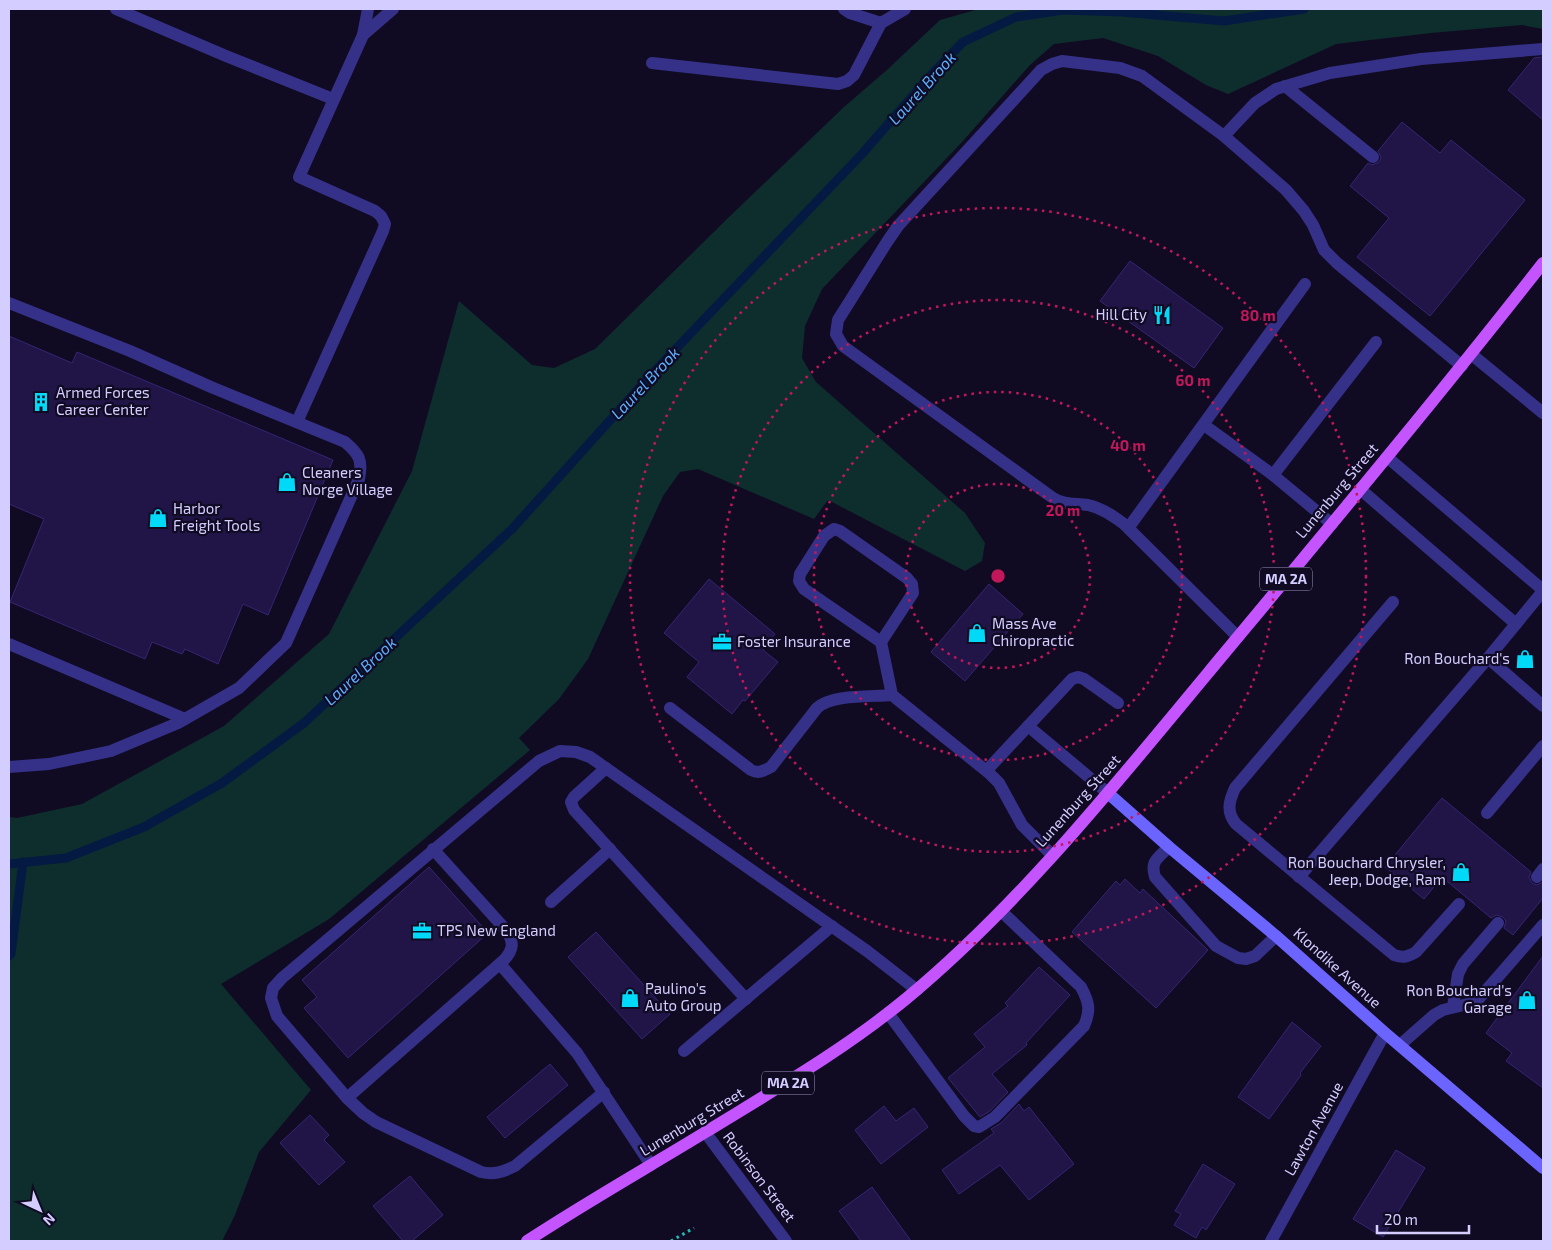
<svg xmlns="http://www.w3.org/2000/svg" width="1552" height="1250" viewBox="0 0 1552 1250" font-family="'Exo 2',sans-serif">
<style>
.green{fill:#0e2e2d}
.lines{fill:none;stroke-linecap:round;stroke-linejoin:round}
.stream{stroke:#041a43;stroke-width:9}
.building{fill:#201546;stroke:#362575}
.path{stroke:#21c0b9;stroke-width:3;stroke-dasharray:2.5 4;stroke-linecap:butt}
.lane{stroke:#363188;stroke-width:12}
.street{stroke:#363188;stroke-width:12}
.secondary{stroke:#6b64ff;stroke-width:12}
.primary{stroke:#c354ff;stroke-width:12}
.ring{fill:none;stroke:#c2185b;stroke-width:2.5;stroke-dasharray:2.5 5}
.labels{text-anchor:middle;stroke-width:4.5;stroke-linejoin:round;paint-order:stroke}
.shield{fill:#100b23;stroke:#9993bd;stroke-width:1}
.shield-label{font-size:14px;font-weight:bold;fill:#d4cdff}
.poi-label{font-size:15px;fill:#d4cdff;stroke:#100b23;text-anchor:start}
.street-label{font-size:15px;fill:#d4cdff;stroke:#100b23}
.water-label{font-size:16px;font-style:italic;fill:#5bb0ff;stroke:#100b23}
.centre{fill:#c2185b;stroke:#100b23;stroke-width:2.5}
.ring-label{font-size:15px;text-anchor:middle;font-weight:bold;fill:#c2185b;stroke:#100b23;stroke-width:4.5;stroke-linejoin:round;paint-order:stroke}
</style>
<rect width="100%" height="100%" fill="#100b23"/>
<path class="green" d="M979,9H1543V29L1522,25L1431,33L1336,44L1228,94L1206,85L1158,56L1103,38L1054,44L1030,65L962,142L822,289L805,326L802,358L816,382L965,513L985,543L982,561L965,571L828,500L814,519L698,469L680,472L663,496L588,659L559,699L519,738L530,750L329,919L221,984L311,1090L259,1152L235,1215L222,1241H9V817L17,818L82,804L224,726L329,634L412,471L459,301L532,365L554,368L595,349L728,218L844,107L888,69L940,20Z"/>
<g class="lines">
<g class="stream">
<path d="M9,864L66,858L144,827L222,783L304,723L513,528L649,377L861,155L930,76L963,42L1016,17L1063,10L1122,12L1224,21L1304,9"/>
<path d="M9,956L11,954L23,862"/>
</g>
</g>
<g class="building">
<path d="M1543,57V120L1508,90L1534,58Z"/>
<path d="M1402,122L1440,153L1451,140L1525,200L1430,316L1357,257L1389,218L1350,186L1368,163L1372,165L1379,162L1381,158L1378,151Z"/>
<path d="M1130,261L1223,328L1194,368L1100,301Z"/>
<path d="M9,336L72,363L77,352L333,460L268,615L243,604L218,664L185,649L182,654L152,642L145,659L10,602L44,519L9,504Z"/>
<path d="M709,579L775,634L763,650L778,662L745,701L743,700L732,714L687,677L699,662L664,633Z"/>
<path d="M989,584L1023,614L965,681L931,652Z"/>
<path d="M1442,798L1531,872L1529,877L1532,883L1537,885L1543,882V898L1513,935L1504,928L1506,921L1503,917L1496,915L1491,918L1442,877L1424,899L1385,867Z"/>
<path d="M429,867L488,933L348,1058L304,1008L317,997L302,980Z"/>
<path d="M1125,879L1140,893L1143,889L1208,950L1156,1008L1072,932L1116,881L1120,885Z"/>
<path d="M596,932L670,1014L642,1039L568,957Z"/>
<path d="M1543,956V1088L1506,1061L1512,1053L1486,1033Z"/>
<path d="M1039,967L1070,995L1026,1043L1027,1045L992,1074L1008,1092L990,1111L980,1117L948,1078L985,1047L974,1034L1008,1006L1005,1003Z"/>
<path d="M1292,1022L1321,1046L1300,1073L1301,1075L1269,1119L1238,1097Z"/>
<path d="M550,1064L568,1085L505,1138L487,1117Z"/>
<path d="M1019,1104L1024,1111L1029,1107L1074,1164L1029,1200L1000,1165L959,1194L942,1170L994,1133L991,1129L1001,1123Z"/>
<path d="M884,1106L896,1121L914,1108L928,1127L881,1164L855,1130Z"/>
<path d="M310,1115L329,1135L324,1140L345,1162L319,1185L280,1143Z"/>
<path d="M1396,1150L1425,1168L1383,1237L1353,1219Z"/>
<path d="M1203,1164L1235,1184L1206,1230L1202,1227L1196,1238L1174,1225L1181,1214L1175,1211Z"/>
<path d="M410,1176L443,1215L412,1241H403L373,1206Z"/>
<path d="M872,1187L911,1241H861L839,1211Z"/>
</g>
<g class="lines">
<path class="path" d="M671,1241L694,1228"/>
<g class="lane">
<path d="M116,9L226,56L333,99"/>
<path d="M844,9L850,13L881,23"/>
<path d="M363,35L393,9"/>
<path d="M652,63L838,84L847,81L854,75L881,23L905,9"/>
<path d="M1285,86L1373,157"/>
<path d="M1224,136L1255,103L1276,89L1330,73L1421,59L1543,49"/>
<path d="M9,303L130,351L211,387L345,442C359,454 363,460 359,479L286,643L239,688L178,723L111,751L49,764L9,767"/>
<path d="M1471,354L1543,413"/>
<path d="M297,422L383,231L385,224L381,216L375,211L299,177L363,35L368,9"/>
<path d="M1204,425L1273,475L1332,524"/>
<path d="M1387,457L1543,590"/>
<path d="M1273,475L1376,342"/>
<path d="M1360,489L1516,624"/>
<path d="M1129,527L1305,284"/>
<path d="M1393,602L1235,788C1229,801 1226,812 1236,824L1394,955C1403,958 1408,957 1416,952L1459,904"/>
<path d="M1238,637L1124,524C1113,516 1102,508 1088,505C1075,503 1064,505 1053,498L843,346L836,334L838,320L887,242L898,226L1041,70L1052,64L1062,61L1120,68L1142,76L1224,136L1286,190L1304,211L1313,225L1324,250L1337,263L1462,366"/>
<path d="M881,642L804,589L799,581L800,574L824,536L834,529L840,531L907,578L912,584L913,593L881,642L892,695L989,773L999,783L1022,825L1052,855"/>
<path d="M9,644L185,719"/>
<path d="M1488,658L1543,706"/>
<path d="M670,708L751,770C759,774 763,771 771,767L817,708C833,694 871,697 892,695"/>
<path d="M1028,726L1109,794"/>
<path d="M606,768L574,797L571,802L574,810L746,999"/>
<path d="M987,770L1072,679L1078,677L1084,679L1118,703"/>
<path d="M1487,813L1543,746"/>
<path d="M1169,847C1158,858 1150,861 1155,877L1216,946L1238,958L1246,959L1255,956L1276,936"/>
<path d="M1299,877L1488,658L1543,591"/>
<path d="M1537,877L1543,869"/>
<path d="M551,902L610,849"/>
<path d="M500,964L577,1053L651,1165"/>
<path d="M1453,1007L1458,974L1463,964L1498,923"/>
<path d="M888,1013L964,1116L974,1126L979,1127L995,1117L1084,1026C1091,1010 1089,1002 1081,987L1001,911"/>
<path d="M1400,1045L1434,1015L1443,1010L1476,1002L1543,925"/>
<path d="M684,1051L832,926"/>
<path d="M604,1092L515,1166C503,1172 494,1175 481,1172L376,1122L363,1113L347,1098L277,1016L271,998L273,988L282,978L539,761L560,751L576,752L590,757L867,951L917,990"/>
<path d="M347,1098L504,960C514,949 514,942 506,930L433,849"/>
</g>
<g class="street">
<path d="M705,1132L786,1241"/>
<path d="M1271,1241L1385,1033"/>
</g>
<path class="secondary" d="M1109,794L1169,847L1276,936L1385,1033L1543,1168"/>
<path class="primary" d="M527,1241C585,1203 645,1169 704,1133C774,1090 844,1050 907,998C1020,904 1114,786 1208,673C1321,537 1434,402 1543,263"/>
</g>
<g class="ring">
<circle cx="998" cy="576" r="92"/>
<circle cx="998" cy="576" r="184"/>
<circle cx="998" cy="576" r="276"/>
<circle cx="998" cy="576" r="368"/>
</g>
<defs>
<g id="restaurant-bare" transform="scale(1.5)"><path d="M-5-6h1v4h1v-4h1v4h1v-4h1v5L-1.5 .5V6h-2V.5L-5-1ZM5-6V6H3V1.5H1.5Q1.5-4 5-6Z" fill="#00daf8" stroke="#100b23" stroke-width="2.5" paint-order="stroke"/></g>
<g id="building-bare" transform="scale(1.5)"><path d="M-4-6H4V6H1V3H-1V6H-4ZM-2.5-4.3h1.7v1.8h-1.7ZM.8-4.3h1.7v1.8H.8ZM-2.5-1h1.7V.8h-1.7ZM.8-1h1.7V.8H.8Z" fill="#00daf8" stroke="#100b23" stroke-width="2.5" paint-order="stroke"/></g>
<g id="shop-bare" transform="scale(1.5)"><path d="M-5-2.5h2.3a2.7 3.5 0 0 1 5.4 0H5L5.5 6h-11ZM-1.5-2.5h3a1.5 2.3 0 0 0-3 0Z" fill="#00daf8" stroke="#100b23" stroke-width="2.5" paint-order="stroke"/></g>
<g id="office-bare" transform="scale(1.5)"><path d="M-6-3h4V-5.5h4V-3h4V5H-6ZM-1-4.5V-3h2v-1.5ZM-6 0V1H6V0Z" fill="#00daf8" stroke="#100b23" stroke-width="2.5" paint-order="stroke"/></g>
</defs>
<g fill-rule="evenodd">
<use href="#restaurant-bare" x="1162" y="315"/>
<use href="#building-bare" x="41" y="402"/>
<use href="#shop-bare" x="287" y="482"/>
<use href="#shop-bare" x="158" y="518"/>
<use href="#shop-bare" x="977" y="633"/>
<use href="#office-bare" x="722" y="642"/>
<use href="#shop-bare" x="1525" y="659"/>
<use href="#shop-bare" x="1461" y="872"/>
<use href="#office-bare" x="422" y="931"/>
<use href="#shop-bare" x="630" y="998"/>
<use href="#shop-bare" x="1527" y="1000"/>
</g>
<g class="labels">
<g class="shield">
<rect x="1260" y="567.5" width="52" height="23" rx="4"/>
<rect x="762" y="1071.5" width="52" height="23" rx="4"/>
</g>
<g class="shield-label">
<text x="1286" y="584">MA 2A</text>
<text x="788" y="1088">MA 2A</text>
</g>
<g class="poi-label">
<text x="1147" y="320" text-anchor="end">Hill City</text>
<text x="56" y="398">Armed Forces<tspan x="56" dy="17">Career Center</tspan></text>
<text x="302" y="478">Cleaners<tspan x="302" dy="17">Norge Village</tspan></text>
<text x="173" y="514">Harbor<tspan x="173" dy="17">Freight Tools</tspan></text>
<text x="992" y="629">Mass Ave<tspan x="992" dy="17">Chiropractic</tspan></text>
<text x="737" y="647">Foster Insurance</text>
<text x="1510" y="664" text-anchor="end">Ron Bouchard's</text>
<text x="1446" y="868" text-anchor="end">Ron Bouchard Chrysler,<tspan x="1446" dy="17">Jeep, Dodge, Ram</tspan></text>
<text x="437" y="936">TPS New England</text>
<text x="645" y="994">Paulino's<tspan x="645" dy="17">Auto Group</tspan></text>
<text x="1512" y="996" text-anchor="end">Ron Bouchard's<tspan x="1512" dy="17">Garage</tspan></text>
</g>
<g class="street-label">
<text transform="translate(1337 491) rotate(-50)" y="5">Lunenburg Street</text>
<text transform="translate(1078 801) rotate(-48)" y="5">Lunenburg Street</text>
<text transform="translate(1337 968) rotate(42)" y="5">Klondike Avenue</text>
<text transform="translate(692 1122) rotate(-31)" y="5">Lunenburg Street</text>
<text transform="translate(1314 1129) rotate(-61)" y="5">Lawton Avenue</text>
<text transform="translate(759 1177) rotate(53)" y="5">Robinson Street</text>
</g>
<g class="water-label">
<text transform="translate(922 88) rotate(-48)" y="6">Laurel Brook</text>
<text transform="translate(645 383) rotate(-47)" y="6">Laurel Brook</text>
<text transform="translate(360 671) rotate(-43)" y="6">Laurel Brook</text>
</g>
</g>
<circle cx="998" cy="576" r="8" class="centre"/>
<g class="ring-label">
<text x="1258" y="321">80 m</text>
<text x="1193" y="386">60 m</text>
<text x="1128" y="451">40 m</text>
<text x="1063" y="516">20 m</text>
</g>
<rect width="1552" height="1250" fill="none" stroke="#d4cdff" stroke-width="20"/>
<g transform="translate(40 1210) rotate(136)" stroke="#100b23" stroke-width="4" paint-order="stroke">
<path d="M0-4L9 19L0 12L-9 19Z" fill="#d4cdff"/>
<text y="-8" font-size="14" font-weight="bold" text-anchor="middle" fill="#d4cdff">N</text>
</g>
<path d="M1377 1225v8h92v-8" fill="none" stroke="#d4cdff" stroke-width="2.5"/>
<text x="1384" y="1225" font-size="15" fill="#d4cdff" stroke="#100b23" stroke-width="4" paint-order="stroke">20 m</text>
</svg>
